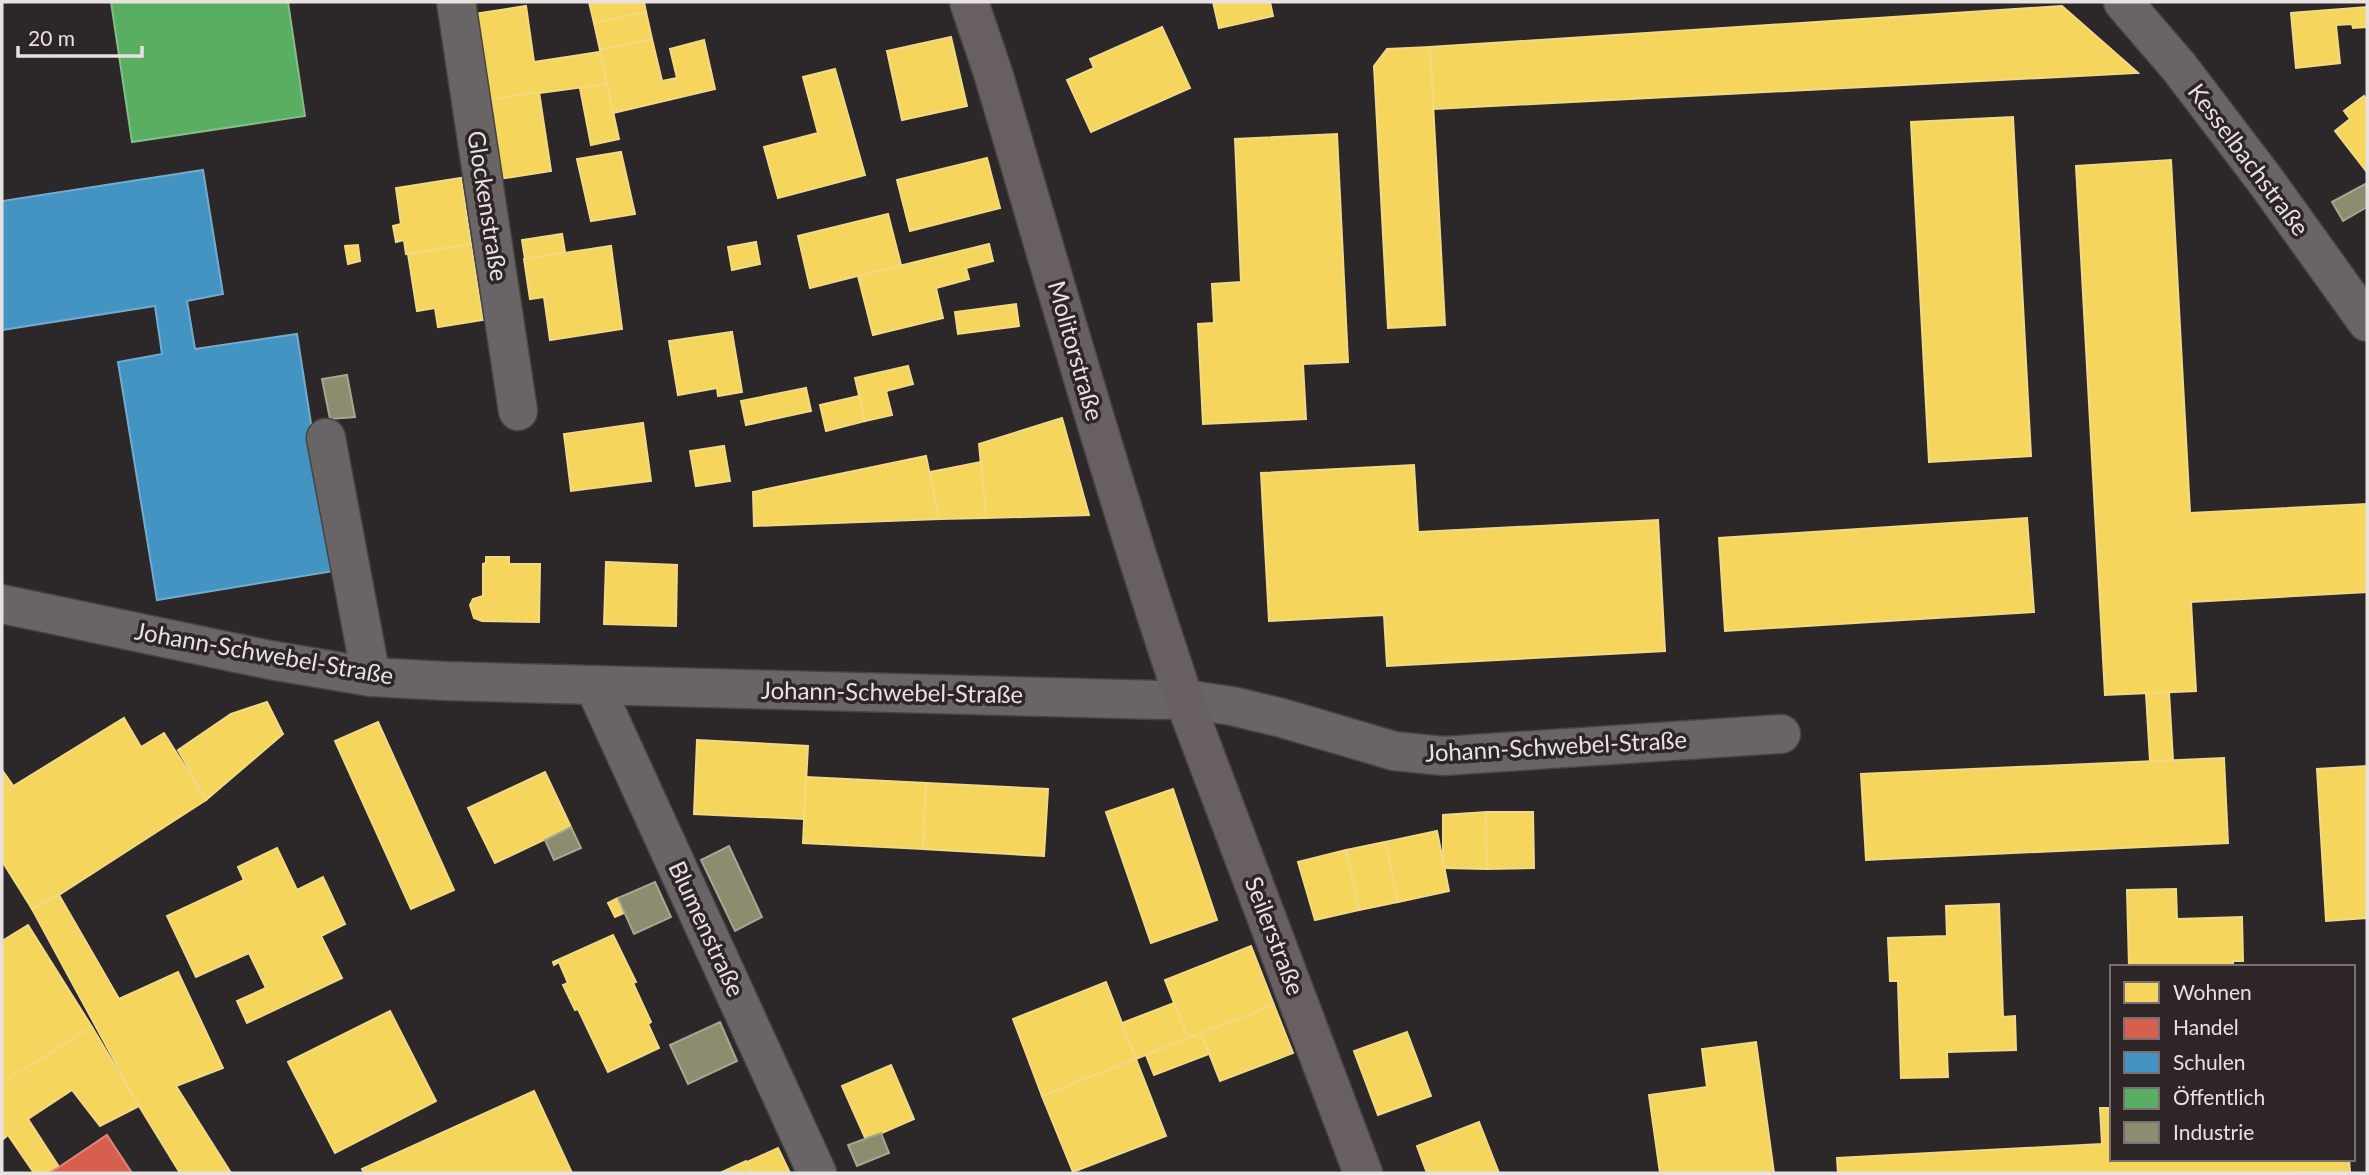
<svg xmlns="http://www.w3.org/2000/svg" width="2369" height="1175" viewBox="0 0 2369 1175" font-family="Lato,sans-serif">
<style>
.homes{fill:#f6d55c;stroke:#f2d984;stroke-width:2}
.shops{fill:#d6604d;stroke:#db877a;stroke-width:2}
.schools{fill:#4393c3;stroke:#74aacc;stroke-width:2}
.public{fill:#5aae61;stroke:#84bd88;stroke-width:2}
.industry{fill:#8c8c6e;stroke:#a7a691;stroke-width:2}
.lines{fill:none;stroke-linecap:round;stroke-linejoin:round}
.minor-casing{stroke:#464343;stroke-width:41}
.tertiary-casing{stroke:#464343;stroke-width:41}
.secondary-casing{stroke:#464343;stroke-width:41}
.minor{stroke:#696566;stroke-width:38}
.tertiary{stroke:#696566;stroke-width:38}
.secondary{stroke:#685f61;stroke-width:38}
.labels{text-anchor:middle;stroke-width:7;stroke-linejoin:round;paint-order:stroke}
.street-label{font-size:24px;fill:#e7e1e2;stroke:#2e2527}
</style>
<rect width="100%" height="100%" fill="#2c2728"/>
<g class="homes">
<path d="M589,2H644L646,12L594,23Z"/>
<path d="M1213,2H1270L1273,16L1219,28Z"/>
<path d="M526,6L534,62L600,52L607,84L481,101L467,15Z"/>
<path d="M2062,6L2138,73L1434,109L1430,47Z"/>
<path d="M2367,7V27L2353,28L2352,24L2336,25L2340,63L2296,68L2291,13Z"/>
<path d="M646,12L652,39L600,50L594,23Z"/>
<path d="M1162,27L1190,88L1091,132L1067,80L1094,68L1090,59Z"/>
<path d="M951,37L967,106L902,120L887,51Z"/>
<path d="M652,39L662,81L677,78L670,49L704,40L715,89L613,113L600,50Z"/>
<path d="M1430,47L1445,325L1388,328L1374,66L1387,49Z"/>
<path d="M835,69L865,175L778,198L764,147L818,133L803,77Z"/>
<path d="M607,84L619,139L591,145L580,88Z"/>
<path d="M539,92L551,171L493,180L481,101Z"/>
<path d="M2364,96L2367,100V172L2335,131L2350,119L2344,111Z"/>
<path d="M2013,117L2031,456L1929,462L1911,122Z"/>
<path d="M1337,134L1348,362L1303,364L1306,419L1203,424L1198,324L1214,323L1212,284L1241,282L1235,139Z"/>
<path d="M621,152L635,214L591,221L577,159Z"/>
<path d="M987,158L1000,208L910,231L897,180Z"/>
<path d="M2171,160L2190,513L2367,504V592L2191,602L2196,691L2105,695L2076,166Z"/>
<path d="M461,178L471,244L406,254L404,240L396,242L393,226L401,224L396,188Z"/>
<path d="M888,214L901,265L810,288L798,236Z"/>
<path d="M562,234L565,252L525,259L522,240Z"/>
<path d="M756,242L760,264L732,270L728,247Z"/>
<path d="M471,244L483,320L438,327L435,308L417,311L408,254Z"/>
<path d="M989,244L993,261L966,268L969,279L936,288L943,318L873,335L858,276Z"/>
<path d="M358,245L360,261L348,264L345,246Z"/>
<path d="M611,246L622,329L550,340L544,297L530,299L524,259Z"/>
<path d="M1016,304L1019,326L958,334L955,312Z"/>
<path d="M732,332L742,392L718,396L717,388L678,395L669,341Z"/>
<path d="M908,366L913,384L886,391L892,415L865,421L855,378Z"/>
<path d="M806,388L811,411L746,425L741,401Z"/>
<path d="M859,396L865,421L826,431L820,405Z"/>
<path d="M1062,418L1089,515L986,518L979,444Z"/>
<path d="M643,423L651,481L571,491L564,434Z"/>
<path d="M724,446L730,481L696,486L690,451Z"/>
<path d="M926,456L939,519L754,526L753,492Z"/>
<path d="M981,462L986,518L939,519L930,472Z"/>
<path d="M1414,465L1418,532L1658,520L1665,651L1387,666L1384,615L1269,621L1261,473Z"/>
<path d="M2027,518L2034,612L1725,631L1719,538Z"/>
<path d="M486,557H509V564H540L539,622L482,621L474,618L470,605L473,599L483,596V564L486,563Z"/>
<path d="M606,562L677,565L676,626L604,624Z"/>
<path d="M2169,692L2173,760L2150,761L2146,694Z"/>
<path d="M267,702L283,734L206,800L178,750L231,714Z"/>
<path d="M124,718L141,747L164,733L206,800L59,895L32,909L2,861V793Z"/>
<path d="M378,722L454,890L411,909L335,741Z"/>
<path d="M697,740L808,746L804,819L694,814Z"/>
<path d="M2224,758L2228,843L1866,860L1861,774Z"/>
<path d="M2367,766V918L2326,921L2317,769Z"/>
<path d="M2,770L14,787L2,794Z"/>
<path d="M545,772L571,827L495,863L468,808Z"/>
<path d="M806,777L926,783L923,849L803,843Z"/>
<path d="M926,783L1048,789L1044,856L923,849Z"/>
<path d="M1173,789L1217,920L1151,943L1106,812Z"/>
<path d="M1486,812L1487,869L1443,868V815Z"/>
<path d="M1486,812H1533L1534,868L1487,869Z"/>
<path d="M1437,831L1449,891L1398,902L1385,842Z"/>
<path d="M1385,842L1398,902L1359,910L1346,850Z"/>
<path d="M277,848L297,890L323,877L345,924L321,936L342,978L247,1023L237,1001L266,988L249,953L196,977L167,916L244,880L238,867Z"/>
<path d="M1346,850L1359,910L1315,920L1298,862Z"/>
<path d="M2176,889L2177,919L2242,917L2243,961H2233V967H2129L2127,890Z"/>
<path d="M59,895L119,999L178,972L223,1068L176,1086L231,1173H180L139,1106L32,909Z"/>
<path d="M618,898L624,913L615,917L608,903Z"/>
<path d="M1999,904L2003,1017L2015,1016L2016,1050L1947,1052L1948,1077L1901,1078L1898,981H1890L1888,938L1947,936L1946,906Z"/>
<path d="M28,925L92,1027L2,1083V941Z"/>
<path d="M613,935L636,982L633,983L651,1022L648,1024L659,1048L608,1072L578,1009L575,1010L563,985L568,983L559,962L554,965L553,962Z"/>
<path d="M1251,946L1274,1005L1188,1038L1165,980Z"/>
<path d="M1106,982L1136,1059L1042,1096L1013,1019Z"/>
<path d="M1174,1003L1188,1038L1136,1059L1122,1023Z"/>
<path d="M1274,1005L1293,1053L1220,1081L1201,1033Z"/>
<path d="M390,1011L436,1101L335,1153L288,1062Z"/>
<path d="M92,1027L139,1106L100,1126L72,1090L28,1119L59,1167L49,1173H34L8,1135L2,1140V1083Z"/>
<path d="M1407,1032L1431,1096L1378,1115L1354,1051Z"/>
<path d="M1201,1033L1209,1054L1154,1075L1146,1055Z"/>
<path d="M1756,1042L1774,1173H1660L1649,1095L1707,1087L1702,1049Z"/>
<path d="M1136,1059L1166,1136L1073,1172L1042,1096Z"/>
<path d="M891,1065L914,1119L866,1140L842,1086Z"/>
<path d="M534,1091L572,1173H364L362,1169Z"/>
<path d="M2100,1108H2112V1159H2349L2350,1171L2273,1173H1838L1837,1158L2102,1144Z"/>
<path d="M1479,1122L1499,1173H1427L1417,1146Z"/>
<path d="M778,1148L790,1173H752L747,1162Z"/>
<path d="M746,1161L752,1173H720Z"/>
</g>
<path class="shops" d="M107,1135L132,1173H49L59,1167Z"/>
<path class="schools" d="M203,170L223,294L187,301L195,349L297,334L334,571L157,600L118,362L162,354L155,306L2,330V201Z"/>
<path class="public" d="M111,2H288L305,116L132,142Z"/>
<g class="industry">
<path d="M2365,184L2367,188V207L2343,221L2332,202Z"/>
<path d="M347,375L355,417L330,419L322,379Z"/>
<path d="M571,827L581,848L554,860L545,840Z"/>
<path d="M729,846L762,917L735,931L701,860Z"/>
<path d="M655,882L671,917L634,934L618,898Z"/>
<path d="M720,1022L737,1061L688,1084L670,1045Z"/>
<path d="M881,1133L889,1153L857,1166L848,1145Z"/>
</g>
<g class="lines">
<g class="minor-casing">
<g id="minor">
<path d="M456,2L518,411"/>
<path d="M326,438L371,677"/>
<path d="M2,604L270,660L371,677L446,681L1161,700L1184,699L1232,706L1282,718L1394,751L1443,756L1781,734"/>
<path d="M594,685L817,1173"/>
</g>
</g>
<g class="tertiary-casing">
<path id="tertiary" d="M2123,2L2179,67L2265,180L2367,322"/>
</g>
<g class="secondary-casing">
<path id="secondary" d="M969,2L993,73C1055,282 1114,492 1184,699L1363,1173"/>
</g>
<use href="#minor" class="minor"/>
<use href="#tertiary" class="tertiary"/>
<use href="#secondary" class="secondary"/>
</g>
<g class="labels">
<g class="street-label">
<text transform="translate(2248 160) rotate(53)" y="8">Kesselbachstraße</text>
<text transform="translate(487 206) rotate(81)" y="8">Glockenstraße</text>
<text transform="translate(1075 351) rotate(74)" y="8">Molitorstraße</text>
<text transform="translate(264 654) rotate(10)" y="8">Johann-Schwebel-Straße</text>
<text transform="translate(892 693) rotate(1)" y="8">Johann-Schwebel-Straße</text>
<text transform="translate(1556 747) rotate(-3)" y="8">Johann-Schwebel-Straße</text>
<text transform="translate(706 929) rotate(65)" y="8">Blumenstraße</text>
<text transform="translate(1274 936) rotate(69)" y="8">Seilerstraße</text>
</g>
</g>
<rect width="2369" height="1175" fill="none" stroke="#e7e1e2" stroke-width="7"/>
<rect x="2110" y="965" width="245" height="196" fill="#2e2527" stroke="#787072" stroke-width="2"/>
<rect x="2124" y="982" width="35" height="21" fill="#f6d55c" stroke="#787072" stroke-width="2"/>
<text x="2173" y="1000" font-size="21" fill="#e7e1e2">Wohnen</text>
<rect x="2124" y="1018" width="35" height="21" fill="#d6604d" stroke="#787072" stroke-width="2"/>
<text x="2173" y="1035" font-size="21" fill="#e7e1e2">Handel</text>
<rect x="2124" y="1052" width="35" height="21" fill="#4393c3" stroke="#787072" stroke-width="2"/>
<text x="2173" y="1070" font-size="21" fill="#e7e1e2">Schulen</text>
<rect x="2124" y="1088" width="35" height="21" fill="#5aae61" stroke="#787072" stroke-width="2"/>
<text x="2173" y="1105" font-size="21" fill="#e7e1e2">Öffentlich</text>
<rect x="2124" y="1122" width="35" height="21" fill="#8c8c6e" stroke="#787072" stroke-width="2"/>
<text x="2173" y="1140" font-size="21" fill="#e7e1e2">Industrie</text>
<path d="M18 46v10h124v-10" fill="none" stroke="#e7e1e2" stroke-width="3.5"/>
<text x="28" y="46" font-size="21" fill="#e7e1e2" stroke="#2e2527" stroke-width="5" paint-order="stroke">20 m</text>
</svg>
